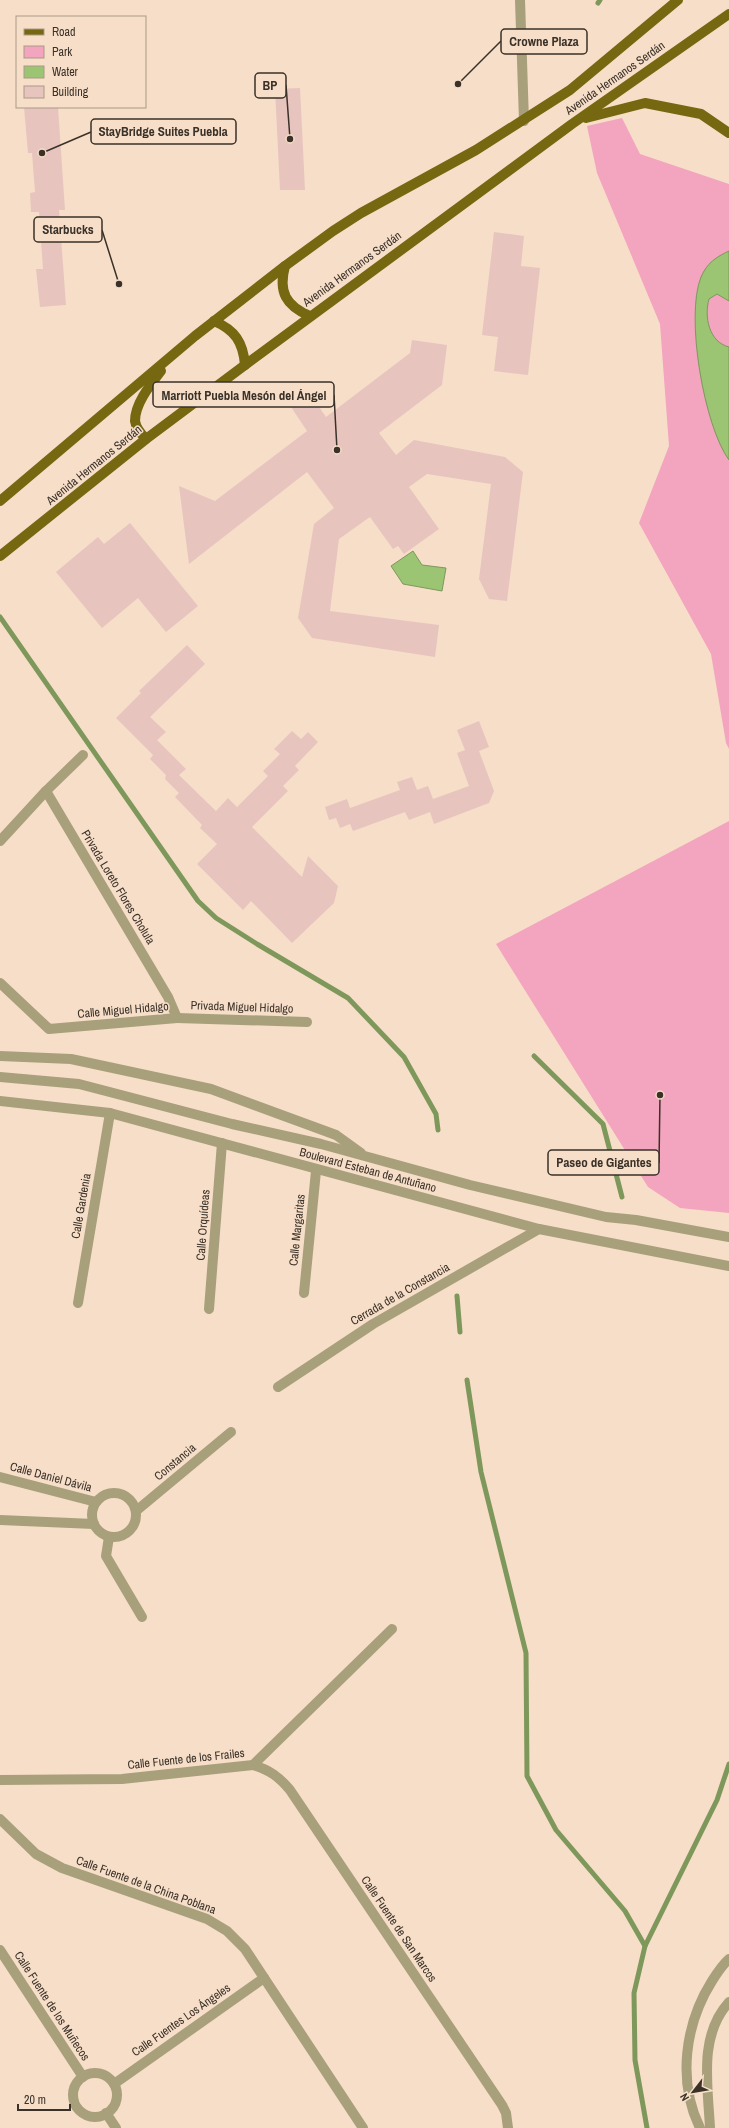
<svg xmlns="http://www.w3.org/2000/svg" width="729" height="2128" viewBox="0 0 729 2128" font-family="'Archivo Narrow',sans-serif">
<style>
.green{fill:#f3a4be}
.water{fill:#9bc473;stroke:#7e985c}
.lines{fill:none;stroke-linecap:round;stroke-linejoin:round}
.stream{stroke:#7e985c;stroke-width:5}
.building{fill:#e7c5be}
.minor{stroke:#a8a07a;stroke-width:10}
.major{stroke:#766711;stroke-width:10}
.labels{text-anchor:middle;stroke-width:3;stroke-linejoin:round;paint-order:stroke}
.street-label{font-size:12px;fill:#3a3128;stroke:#f7dec8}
.leader{fill:none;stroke:#3a3128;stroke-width:1.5}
.callout-dot{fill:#3a3128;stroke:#f7dec8;stroke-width:1.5}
.callout{fill:#f7dec8;stroke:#3a3128;stroke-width:1.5}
.callout-label{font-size:13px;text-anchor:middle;font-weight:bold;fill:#3a3128}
</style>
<rect width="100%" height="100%" fill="#f7dec8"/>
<g class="green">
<path d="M622,118L640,154L729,184V749L726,743L711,654L639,523L669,446L660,324L597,173L587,126Z"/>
<path d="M729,821V1213L680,1208L648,1187L496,944Z"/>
</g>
<g class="water">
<path d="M729,251V301L717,294L709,299C704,317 709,342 729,347V460C704,426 685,316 701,277C707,263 716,257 729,251Z"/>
<path d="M413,551L422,565L446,568L442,591L403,584L391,566Z"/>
</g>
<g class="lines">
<g class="stream">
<path d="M598,3L600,0"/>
<path d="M0,617L198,901L216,918L257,944L348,998L404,1057L436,1114L438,1130"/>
<path d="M534,1056L603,1124L622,1197"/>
<path d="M457,1296L460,1332"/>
<path d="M467,1380L481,1472L526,1653L527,1776L556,1830L625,1911L645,1946L634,1993L635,2060L647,2128"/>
<path d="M645,1946L717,1800L729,1764"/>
</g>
</g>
<g class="building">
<path d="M300,88L305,190H280L275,89Z"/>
<path d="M24,107H58L65,210H59L66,305L40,307L36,269H43L39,212H31L30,193L35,192L32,153H28Z"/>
<path d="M494,232L524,236L521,266L540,268L528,375L494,371L498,337L482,335Z"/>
<path d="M412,340L447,345L442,385L379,433L396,455L414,440L505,457L523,472L507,601L489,599L479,579L491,484L427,474L409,487L439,529L404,554L398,546L393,549L370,517L339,539L330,611L439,625L435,657L312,638L298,618L314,524L334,508L307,472L189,564L179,486L215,501L307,431L287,401L306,388L326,417L410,353Z"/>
<path d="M130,523L198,606L166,632L138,598L102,628L56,572L98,537L104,544Z"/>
<path d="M187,645L205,664L150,717L166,732L157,740L186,769L179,775L216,811L228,798L237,807L268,776L263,771L280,754L274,749L292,731L301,739L308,732L318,742L295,766L299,770L283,786L288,791L252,827L302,877L308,856L338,886L334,903L292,943L251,901L243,910L197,864L217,844L200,828L202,825L175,797L179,793L165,779L166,775L150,759L153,755L116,718L141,693L139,691Z"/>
<path d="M479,721L489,747L479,751L494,791L489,803L434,824L430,812L409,820L405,812L353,831L350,824L340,828L336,818L329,820L325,807L347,799L350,808L400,790L397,782L412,777L417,790L428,786L433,799L469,786L457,753L465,750L457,730Z"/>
</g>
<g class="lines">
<g class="minor">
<path d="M520,0L524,121"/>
<path d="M0,841L46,791L83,755"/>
<path d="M0,983L49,1029L177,1018L168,997L46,791"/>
<path d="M177,1018L307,1022"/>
<path d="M0,1056L71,1059L211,1089L336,1135L361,1153"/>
<path d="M0,1077L79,1084L232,1124L321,1144L470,1185L606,1217L636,1220L729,1237"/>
<path d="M0,1101L110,1113L539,1229L729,1266"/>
<path d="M304,1293L316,1171"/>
<path d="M78,1303L110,1113"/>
<path d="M209,1309L222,1143"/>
<path d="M278,1387L373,1324L539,1229"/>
<path d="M0,1477L96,1502"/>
<circle cx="114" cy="1515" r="22"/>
<path d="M136,1511L231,1432"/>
<path d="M0,1520L94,1524"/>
<path d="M109,1537L106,1556L142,1617"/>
<path d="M253,1765C270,1770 279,1777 290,1790L502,2105L506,2113L508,2128"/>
<path d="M0,1780L122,1779L253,1765L392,1629"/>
<path d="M0,1819L36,1854L62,1868L207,1919L227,1931L245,1949L363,2128"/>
<path d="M0,1950L83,2077"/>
<circle cx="95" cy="2095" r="22"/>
<path d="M114,2084L264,1978"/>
<path d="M106,2113L116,2128"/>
<path d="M700,2128C677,2081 685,2024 712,1981C717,1973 722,1965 729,1959"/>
<path d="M710,2128C708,2086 698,2036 729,2002"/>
</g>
<g class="major">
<path d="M586,118L645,103L701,114L729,133"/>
<path d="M285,266C278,292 286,306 310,316"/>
<path d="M214,321C235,330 243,342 245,365"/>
<path d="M146,439C141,434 136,428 135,421C135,403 151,384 161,371"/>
<path d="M0,501L195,336L285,266L333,231L361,213L476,150L570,90L678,0"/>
<path d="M0,556L146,439L245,365L572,124L729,14"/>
</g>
</g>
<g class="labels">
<g class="street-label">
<text transform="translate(615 78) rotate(-35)" y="4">Avenida Hermanos Serdán</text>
<text transform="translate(352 269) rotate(-36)" y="4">Avenida Hermanos Serdán</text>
<text transform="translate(94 465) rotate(-39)" y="4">Avenida Hermanos Serdán</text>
<text transform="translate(118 887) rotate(59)" y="4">Privada Loreto Flores Cholula</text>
<text transform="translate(242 1007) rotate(2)" y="4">Privada Miguel Hidalgo</text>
<text transform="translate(123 1010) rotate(-5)" y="4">Calle Miguel Hidalgo</text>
<text transform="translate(368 1170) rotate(15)" y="4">Boulevard Esteban de Antuñano</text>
<text transform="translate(81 1206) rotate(-80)" y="4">Calle Gardenia</text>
<text transform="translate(203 1225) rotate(-86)" y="4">Calle Orquídeas</text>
<text transform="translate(297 1230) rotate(-84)" y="4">Calle Margaritas</text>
<text transform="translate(400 1294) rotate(-30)" y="4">Cerrada de la Constancia</text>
<text transform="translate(175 1462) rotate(-40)" y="4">Constancia</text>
<text transform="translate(51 1477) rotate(15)" y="4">Calle Daniel Dávila</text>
<text transform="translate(186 1759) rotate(-6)" y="4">Calle Fuente de los Frailes</text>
<text transform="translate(146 1885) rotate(20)" y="4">Calle Fuente de la China Poblana</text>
<text transform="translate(399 1929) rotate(56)" y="4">Calle Fuente de San Marcos</text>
<text transform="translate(52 2006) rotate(57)" y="4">Calle Fuente de los Muñecos</text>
<text transform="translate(181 2020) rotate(-35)" y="4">Calle Fuentes Los Ángeles</text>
</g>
</g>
<path class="leader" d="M458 84L501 41M290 139L286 85M42 153L91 132M119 284L102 230M337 450L334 395M660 1095L659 1163"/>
<g class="callout-dot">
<circle cx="458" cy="84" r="4"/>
<circle cx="290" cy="139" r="4"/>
<circle cx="42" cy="153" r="4"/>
<circle cx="119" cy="284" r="4"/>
<circle cx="337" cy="450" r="4"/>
<circle cx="660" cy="1095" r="4"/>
</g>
<g class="callout">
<rect x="501" y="29" width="86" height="25" rx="4"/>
<rect x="255" y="73" width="31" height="25" rx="4"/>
<rect x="91" y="119" width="145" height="25" rx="4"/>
<rect x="34" y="217" width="68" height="25" rx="4"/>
<rect x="153" y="382" width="181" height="25" rx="4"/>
<rect x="548" y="1150" width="111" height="25" rx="4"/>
</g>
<g class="callout-label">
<text x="544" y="46">Crowne Plaza</text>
<text x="270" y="90">BP</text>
<text x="163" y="136">StayBridge Suites Puebla</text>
<text x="68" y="234">Starbucks</text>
<text x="244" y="400">Marriott Puebla Mesón del Ángel</text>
<text x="604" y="1167">Paseo de Gigantes</text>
</g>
<rect x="16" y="16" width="130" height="92" fill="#f7dec8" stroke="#ab9988"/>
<rect x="24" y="29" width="20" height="6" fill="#766711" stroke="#ab9988"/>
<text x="52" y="36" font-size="12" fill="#3a3128">Road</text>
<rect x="24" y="46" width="20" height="12" fill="#f3a4be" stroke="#ab9988"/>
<text x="52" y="56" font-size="12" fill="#3a3128">Park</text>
<rect x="24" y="66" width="20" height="12" fill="#9bc473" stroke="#ab9988"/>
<text x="52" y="76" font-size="12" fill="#3a3128">Water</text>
<rect x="24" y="86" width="20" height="12" fill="#e7c5be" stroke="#ab9988"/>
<text x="52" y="96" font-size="12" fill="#3a3128">Building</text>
<g transform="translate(693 2092) rotate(239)" stroke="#f7dec8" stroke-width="3" paint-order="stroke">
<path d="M0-3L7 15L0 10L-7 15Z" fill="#3a3128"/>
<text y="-6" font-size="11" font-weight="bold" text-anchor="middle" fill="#3a3128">N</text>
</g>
<path d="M18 2104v6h52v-6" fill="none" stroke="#3a3128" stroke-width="2"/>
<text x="24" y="2104" font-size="12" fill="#3a3128" stroke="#f7dec8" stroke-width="3" paint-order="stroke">20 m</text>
</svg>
